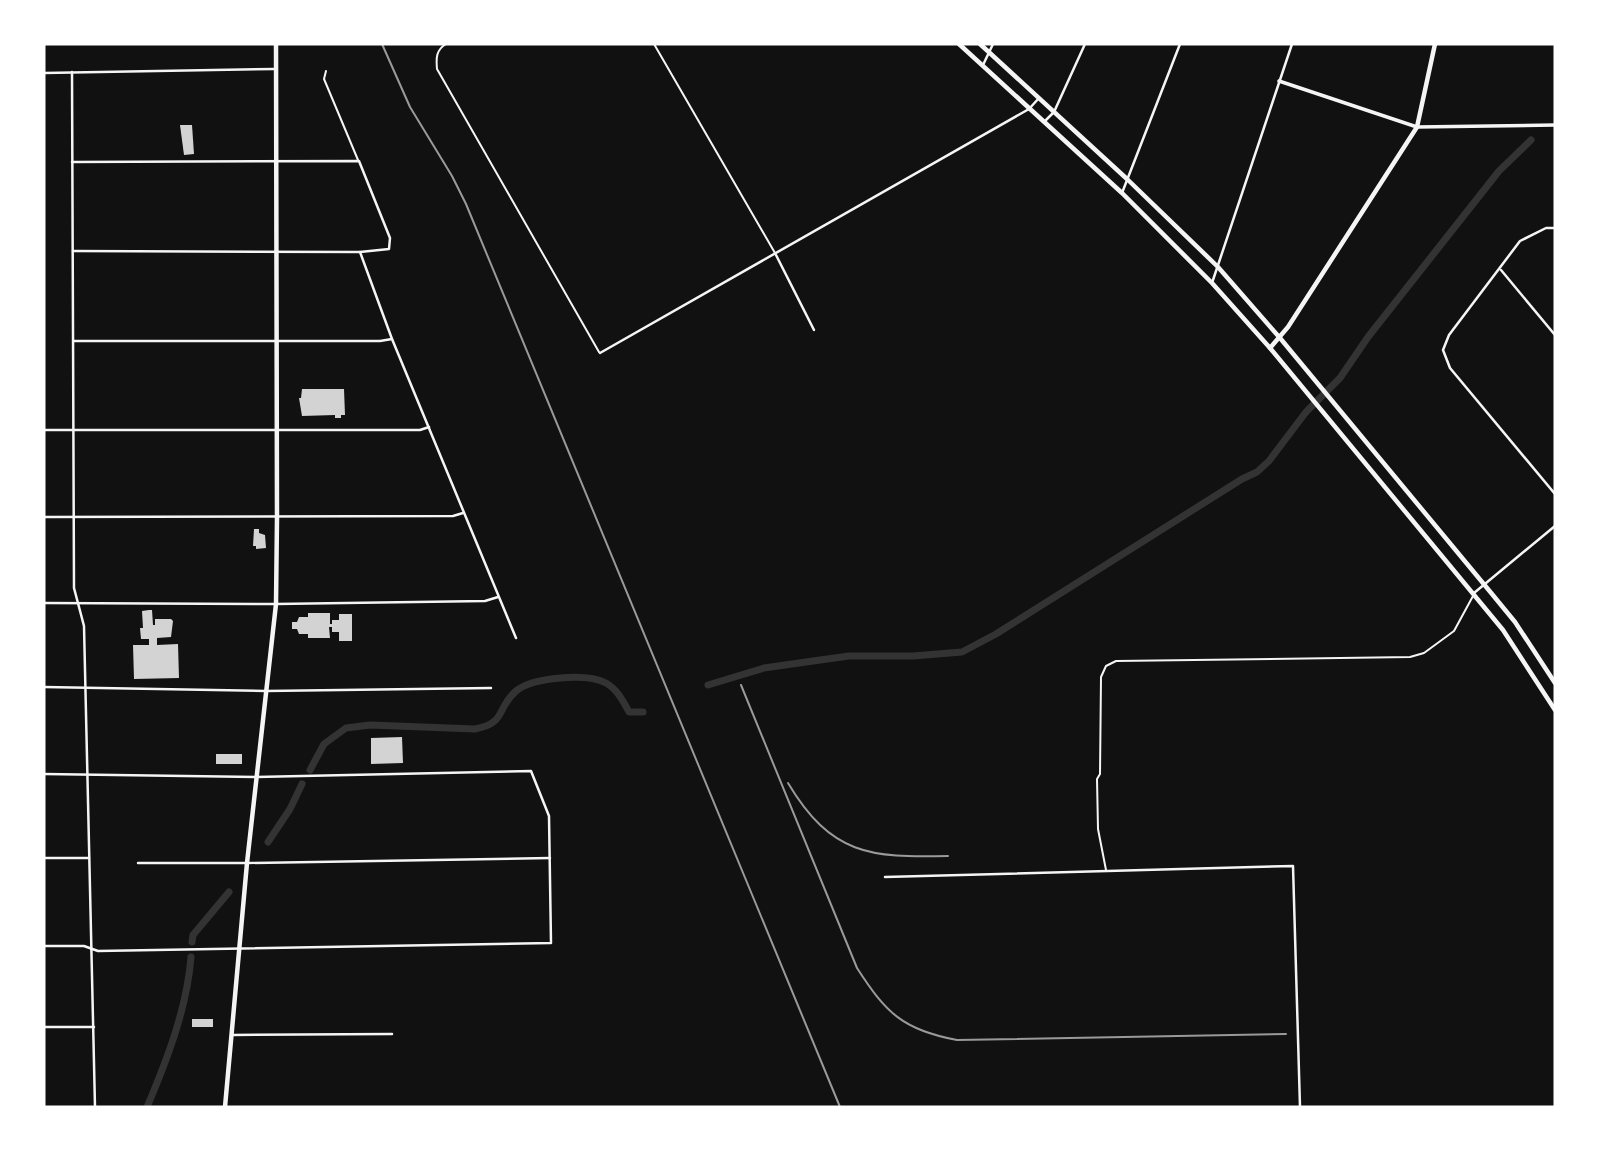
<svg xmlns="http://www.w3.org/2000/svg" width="1599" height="1151" viewBox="0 0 1599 1151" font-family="Barlow,sans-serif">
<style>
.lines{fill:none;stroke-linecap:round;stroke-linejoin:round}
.canal{stroke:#333;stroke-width:7}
.building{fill:#d3d3d3}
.service{stroke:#f5f5f5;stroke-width:2}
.minor{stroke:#f5f5f5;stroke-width:2.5}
.tertiary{stroke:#f5f5f5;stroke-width:3.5}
.secondary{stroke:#f5f5f5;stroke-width:4.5}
.primary{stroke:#f5f5f5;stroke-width:4.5}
.rail{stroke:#9a9a9a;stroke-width:2}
</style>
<rect width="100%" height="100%" fill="#111"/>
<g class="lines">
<g class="canal">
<path d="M708,685L764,668L813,661L849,656H913L962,652L996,634L1242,479L1257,472L1269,461L1306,412L1340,378L1368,337L1499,171L1531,140"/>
<path d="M310,770L324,744L346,728L370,725L475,729C507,723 496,708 516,691C533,677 587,673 606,683C617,689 623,701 629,712H643"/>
<path d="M268,842L290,809L302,784"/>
<path d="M192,942L193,935L229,892"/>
<path d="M147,1107C167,1060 187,1008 191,957"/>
</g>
</g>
<g class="building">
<path d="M180,125H192L194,154L184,155Z"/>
<path d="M302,389H344L345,415H341V418H335V415L302,416L299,398H301Z"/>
<path d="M254,529H259V533L265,535L266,548L256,549V546H253Z"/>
<path d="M149,610H152L153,625H155V619H171L173,621L171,637L157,638V645L178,644L179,678L134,679L133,645H149V639H141L140,628H143L142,611Z"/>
<path d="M308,613H330V624H332V620H339V614H352V641H339V632H332V627H329L330,638H308V634H299L297,629H292V622H297L299,617H308Z"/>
<path d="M402,737L403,763L371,764V738Z"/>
<rect x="216" y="754" width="26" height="10"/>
<rect x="192" y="1019" width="21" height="8"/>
</g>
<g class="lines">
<g class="service">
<path d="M446,44C436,50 436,58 437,69L599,352"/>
<path d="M654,44L775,253"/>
<path d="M326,71L324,79L358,160"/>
<path d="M1106,870L1098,829L1097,779L1100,774L1101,677L1106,666L1116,661L1410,657L1424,653L1454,631L1473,596"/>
</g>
<g class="minor">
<path d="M983,65L993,44"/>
<path d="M72,72L74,588L84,626L95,1107"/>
<path d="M44,73L275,69"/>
<path d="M1044,122L1054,112L1085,44"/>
<path d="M72,162L359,161L390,238L389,249L360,252L73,251"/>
<path d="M1122,193L1180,44"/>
<path d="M1555,228H1546L1520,241L1449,335L1443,350L1450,368L1555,494"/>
<path d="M360,252L392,339L516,638"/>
<path d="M776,255L814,330"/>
<path d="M1501,270L1555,335"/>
<path d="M1212,283L1292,44"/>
<path d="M74,341H380L392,339"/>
<path d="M600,353L1029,109L1039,98"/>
<path d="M44,430H420L429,427"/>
<path d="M44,517L453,516L463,513"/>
<path d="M1474,593L1555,526"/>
<path d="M44,603L276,604L485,601L498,597"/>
<path d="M44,687L266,691L491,688"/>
<path d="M44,774L256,777L531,771L549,816L551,943L98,951L84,946H44"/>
<path d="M44,858H89"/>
<path d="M138,863H247L550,858"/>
<path d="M885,877L1293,866L1300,1107"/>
<path d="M44,1027H94"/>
<path d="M232,1035L392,1034"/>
</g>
<path class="tertiary" d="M1279,81L1417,127L1555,125"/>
<g class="secondary">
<path d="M1270,348L1288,327L1417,127L1435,44"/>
<path d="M225,1107L247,863L276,604L277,518L276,44"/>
</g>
<g class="primary">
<path d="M959,44L1122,193L1212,283L1270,348L1503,630L1555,710"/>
<path d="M980,44L1127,179L1218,267L1280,338L1492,594L1515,622L1555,683"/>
</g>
<g class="rail">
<path d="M382,44L410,107L452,176L466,204L840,1107"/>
<path d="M741,685L857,968C886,1013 903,1030 957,1040L1286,1034"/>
<path d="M788,783C831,855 870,858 948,856"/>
</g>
</g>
<rect width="1599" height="1151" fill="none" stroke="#ffffff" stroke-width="91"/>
</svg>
